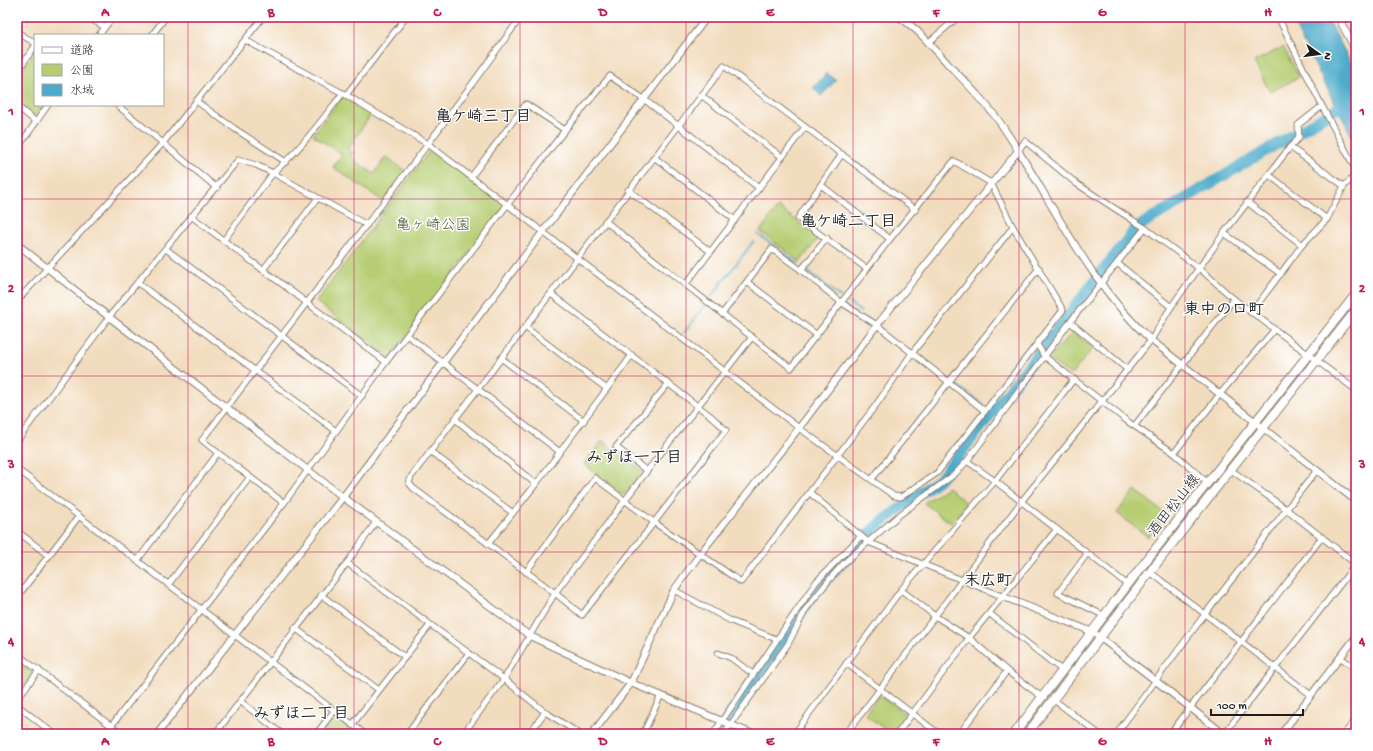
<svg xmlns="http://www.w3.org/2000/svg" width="1373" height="751" viewBox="0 0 1373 751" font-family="'Gochi Hand','Klee One',sans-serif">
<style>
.green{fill:#b6cd72;stroke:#697447}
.water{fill:#4cabcb;stroke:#346474}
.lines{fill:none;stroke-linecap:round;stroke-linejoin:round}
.stream{stroke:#4cabcb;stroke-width:2}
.river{stroke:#4cabcb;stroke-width:11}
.minor-casing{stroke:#877c6d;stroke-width:7}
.tertiary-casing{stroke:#877c6d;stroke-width:8}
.primary-casing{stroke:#877c6d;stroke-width:10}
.minor{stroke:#fff;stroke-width:5}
.tertiary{stroke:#fff;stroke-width:6}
.primary{stroke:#fff;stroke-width:8}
.grid{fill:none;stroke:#c2185b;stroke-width:1;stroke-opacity:0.55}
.labels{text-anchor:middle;stroke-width:3;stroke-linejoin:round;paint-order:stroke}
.park-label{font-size:15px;fill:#525a3a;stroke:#fff}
.street-label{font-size:15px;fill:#1c1c1c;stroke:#fff}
.neighbourhood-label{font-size:16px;font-weight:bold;fill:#1c1c1c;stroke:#fff}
.neatline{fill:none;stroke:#c2185b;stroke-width:1.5}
.grid-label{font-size:13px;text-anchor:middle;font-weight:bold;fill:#c2185b}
</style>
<rect width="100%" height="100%" fill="#fff"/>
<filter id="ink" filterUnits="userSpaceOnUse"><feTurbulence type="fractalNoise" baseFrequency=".025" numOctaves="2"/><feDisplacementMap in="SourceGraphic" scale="8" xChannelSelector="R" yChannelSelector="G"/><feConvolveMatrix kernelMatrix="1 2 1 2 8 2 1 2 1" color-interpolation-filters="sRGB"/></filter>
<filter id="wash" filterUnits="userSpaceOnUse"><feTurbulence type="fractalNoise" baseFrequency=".012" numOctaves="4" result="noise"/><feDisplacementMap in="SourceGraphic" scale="16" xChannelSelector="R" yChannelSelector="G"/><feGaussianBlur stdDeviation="0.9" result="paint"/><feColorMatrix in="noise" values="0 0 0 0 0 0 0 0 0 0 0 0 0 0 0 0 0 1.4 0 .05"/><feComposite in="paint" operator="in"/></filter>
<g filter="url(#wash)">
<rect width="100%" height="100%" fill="#f2dcbe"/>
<g class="green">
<path d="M1283,47L1299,77L1270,92L1254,62Z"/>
<path d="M35,51V105H43L35,116L17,102V78Z"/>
<path d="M342,97L372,113L348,149L353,153L350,157L374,174L386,156L405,171L383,201L333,167L342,154L313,135Z"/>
<path d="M431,149L506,206L390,357L316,302Z"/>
<path d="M778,207L819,237L800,262L760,231Z"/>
<path d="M1073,332L1093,348L1071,375L1048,359Z"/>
<path d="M602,441L643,471L624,495L584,464Z"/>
<path d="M948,487L967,504L951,523L924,503Z"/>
<path d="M1135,490L1166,514L1148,537L1117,513Z"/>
<path d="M17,659L33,672L17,696Z"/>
<path d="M879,695L908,716L895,734H891L865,714Z"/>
<path d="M334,717L356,734H321Z"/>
</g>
<g class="water">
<path d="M1290,17H1327L1356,73V144Z"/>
<path d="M827,73L836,80L821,96L813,88Z"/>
</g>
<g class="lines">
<g class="stream">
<path d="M758,234L798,264"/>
<path d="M807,271L840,297"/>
<path d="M711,297L753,242"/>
<path d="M849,303L861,312"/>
<path d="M684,333L704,306"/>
<path d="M955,384L984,405"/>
<path d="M992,411L993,412"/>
</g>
<path class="river" d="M717,734L817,590L875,527L941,478L1133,232L1144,223L1350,101"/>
</g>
</g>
<g filter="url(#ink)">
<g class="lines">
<g class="minor-casing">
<g id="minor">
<path d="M87,17L105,27"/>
<path d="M1278,17L1322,106L1356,170"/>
<path d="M17,32L35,43"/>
<path d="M99,35L113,17"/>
<path d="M152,35L165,18L163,17"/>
<path d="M245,40L346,95L428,144L799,428L894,496L901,497L937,473L1063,310L1013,227L991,183L954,161L890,239L791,368L605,221"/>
<path d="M928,43L958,17"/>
<path d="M17,72L35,46"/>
<path d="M346,95L406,17"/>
<path d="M701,95L782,157"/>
<path d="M196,101L235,129L286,162"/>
<path d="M117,105L217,188"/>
<path d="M17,106L36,122"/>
<path d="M1290,147L1344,186"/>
<path d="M17,149L48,105"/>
<path d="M1018,151L1025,141L1077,184L1145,228L1200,269L1234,299L1356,390"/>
<path d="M842,154L798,218L867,269"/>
<path d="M654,157L735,220"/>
<path d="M1269,175L1327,219"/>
<path d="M471,177L526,104L565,130"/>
<path d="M821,185L890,239"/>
<path d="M628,190L711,252"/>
<path d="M1247,202L1302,245"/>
<path d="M191,216L386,362"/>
<path d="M1224,233L1281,274"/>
<path d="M224,240L273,173L367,225"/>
<path d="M166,249L362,396"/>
<path d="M1117,263L1171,307"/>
<path d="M263,270L317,199"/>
<path d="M801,270L827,238"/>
<path d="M747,282L817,335"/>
<path d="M138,283L336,431"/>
<path d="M686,284L805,127"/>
<path d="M551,294L712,417L726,430L582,615L555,593L413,488L409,483L411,477L724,66L916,210"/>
<path d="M17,301L163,143L263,17"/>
<path d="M1251,313L1302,245L1327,219L1344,186L1356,175"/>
<path d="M722,314L772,249L801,270L842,303L877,325L985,411"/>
<path d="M1070,322L1128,370"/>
<path d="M525,327L607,389"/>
<path d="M407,335L560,452"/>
<path d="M1037,344L1044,356L1127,421L1174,453L1208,483"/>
<path d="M501,358L584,421"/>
<path d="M455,419L536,484"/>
<path d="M1135,425L1234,299"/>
<path d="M17,441L109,317L238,160L256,165L273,173C300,150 321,121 343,93"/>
<path d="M431,452L513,513"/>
<path d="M1174,453L1220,394L1274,330"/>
<path d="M967,461L995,481L1128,585"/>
<path d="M17,469L365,734"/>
<path d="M1231,470L1286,509L1356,564"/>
<path d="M647,471L616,447L668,384"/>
<path d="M250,477L284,503"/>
<path d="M872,479L1039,268"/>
<path d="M810,493L868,542L1004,597"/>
<path d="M17,531L49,556"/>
<path d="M488,544L536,484L632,355"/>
<path d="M1087,554L1058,593L1105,616"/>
<path d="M137,561L218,453L202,440L428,144L521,17"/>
<path d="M347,563L504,679L545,712L580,734"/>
<path d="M526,572L595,478L655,523L741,582L876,405L912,353L1013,227"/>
<path d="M1150,572L1311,695"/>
<path d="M168,585L250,477L218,453"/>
<path d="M674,590L731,621L776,639"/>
<path d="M901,590L935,616L969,638L1007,671L1042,697"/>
<path d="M321,595L405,657"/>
<path d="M17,597L79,516"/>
<path d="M990,614L1063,671"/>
<path d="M295,628L379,690"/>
<path d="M718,653L731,658L753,674"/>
<path d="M17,654L122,734"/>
<path d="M1340,657L1356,669"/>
<path d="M846,663L939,734"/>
<path d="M17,699L39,670"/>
<path d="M1054,700L1099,734"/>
<path d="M240,701L282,734"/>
<path d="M17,705L54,734"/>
<path d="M352,725L430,625"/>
<path d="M105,734L284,503L386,362L565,130L610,76L645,100L759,188"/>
<path d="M215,734L347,563L376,522"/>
<path d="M316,734L334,711"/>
<path d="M407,734L469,653"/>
<path d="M463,734L504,679L555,593L647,471L752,337"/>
<path d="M529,734L545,712"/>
<path d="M643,734L661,695"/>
<path d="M713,734L816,582L861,536"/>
<path d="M724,734L788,644L806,609L829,580L844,563L898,516L955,474L967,461L1070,322L1145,228"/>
<path d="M794,734L901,590L995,481L1074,379"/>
<path d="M846,734L1021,502L1151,340L1171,307L1224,233L1290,147L1299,138L1298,125L1322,106"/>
<path d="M897,734L969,638L1057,529"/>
<path d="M959,734L1007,671"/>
<path d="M1116,734L1205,614L1317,470"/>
<path d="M1170,734L1322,537"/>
<path d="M1224,734L1356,564"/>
<path d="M1344,734L1356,720"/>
</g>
</g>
<g class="tertiary-casing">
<g id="tertiary">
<path d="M899,17C917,28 933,47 947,63C966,83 987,103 1003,127C1051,198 1086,281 1151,340L1356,501"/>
<path d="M1338,17L1356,51"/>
<path d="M17,244L109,317L343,497L530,636L631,683L753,734"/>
<path d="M1004,597L1093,632L1224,734"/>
<path d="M157,734L343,497L442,364L707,17"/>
<path d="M592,734L631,683L674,590L700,554L799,428L877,325L1018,151"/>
<path d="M1281,734L1356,637"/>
</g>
</g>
<g class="primary-casing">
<g id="primary">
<path d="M1014,734L1142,566L1356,294"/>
<path d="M1027,734L1150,572L1356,310"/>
</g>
</g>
<use href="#minor" class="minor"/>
<use href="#tertiary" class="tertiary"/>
<use href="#primary" class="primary"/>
</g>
</g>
<path class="grid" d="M188,17V734M354,17V734M520,17V734M686,17V734M853,17V734M1019,17V734M1185,17V734M17,199H1356M17,376H1356M17,552H1356"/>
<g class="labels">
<g class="park-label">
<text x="433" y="229">亀ヶ崎公園</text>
</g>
<g class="street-label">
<text transform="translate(1173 505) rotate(-52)" y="5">酒田松山線</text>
</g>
<g class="neighbourhood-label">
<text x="483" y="121">亀ケ崎三丁目</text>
<text x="848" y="226">亀ケ崎二丁目</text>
<text x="1224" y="314">東中の口町</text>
<text x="634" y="462">みずほ一丁目</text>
<text x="988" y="585">末広町</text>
<text x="301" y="718">みずほ二丁目</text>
</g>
</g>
<rect width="1373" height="751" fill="none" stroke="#fff" stroke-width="44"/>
<rect x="34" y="34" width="130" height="72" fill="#ffffff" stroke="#a4a4a4"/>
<rect x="42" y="47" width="20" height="6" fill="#ffffff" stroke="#a4a4a4"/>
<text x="70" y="54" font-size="12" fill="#1c1c1c">道路</text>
<rect x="42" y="64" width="20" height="12" fill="#b6cd72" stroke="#a4a4a4"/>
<text x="70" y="74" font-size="12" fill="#1c1c1c">公園</text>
<rect x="42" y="84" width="20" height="12" fill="#4cabcb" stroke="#a4a4a4"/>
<text x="70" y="94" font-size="12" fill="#1c1c1c">水域</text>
<g transform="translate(1319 54) rotate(104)" stroke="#ffffff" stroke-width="3" paint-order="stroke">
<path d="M0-3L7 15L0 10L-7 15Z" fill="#1c1c1c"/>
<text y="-6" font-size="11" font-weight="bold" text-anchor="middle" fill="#1c1c1c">N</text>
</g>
<path d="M1211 709v6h92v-6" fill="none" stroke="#1c1c1c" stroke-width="2"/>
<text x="1217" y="709" font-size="12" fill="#1c1c1c" stroke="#ffffff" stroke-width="3" paint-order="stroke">100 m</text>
<rect x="22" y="22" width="1329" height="707" class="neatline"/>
<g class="grid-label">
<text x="105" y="16">A</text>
<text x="271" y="16">B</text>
<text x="437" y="16">C</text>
<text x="603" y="16">D</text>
<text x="770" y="16">E</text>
<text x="936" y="16">F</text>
<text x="1102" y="16">G</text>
<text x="1268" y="16">H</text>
<text x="11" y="115">1</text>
<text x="1362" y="115">1</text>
<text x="11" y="292">2</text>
<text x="1362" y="292">2</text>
<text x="11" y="468">3</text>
<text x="1362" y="468">3</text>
<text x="11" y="645">4</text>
<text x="1362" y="645">4</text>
<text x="105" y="745">A</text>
<text x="271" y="745">B</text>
<text x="437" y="745">C</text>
<text x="603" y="745">D</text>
<text x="770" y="745">E</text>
<text x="936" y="745">F</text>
<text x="1102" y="745">G</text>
<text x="1268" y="745">H</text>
</g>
</svg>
